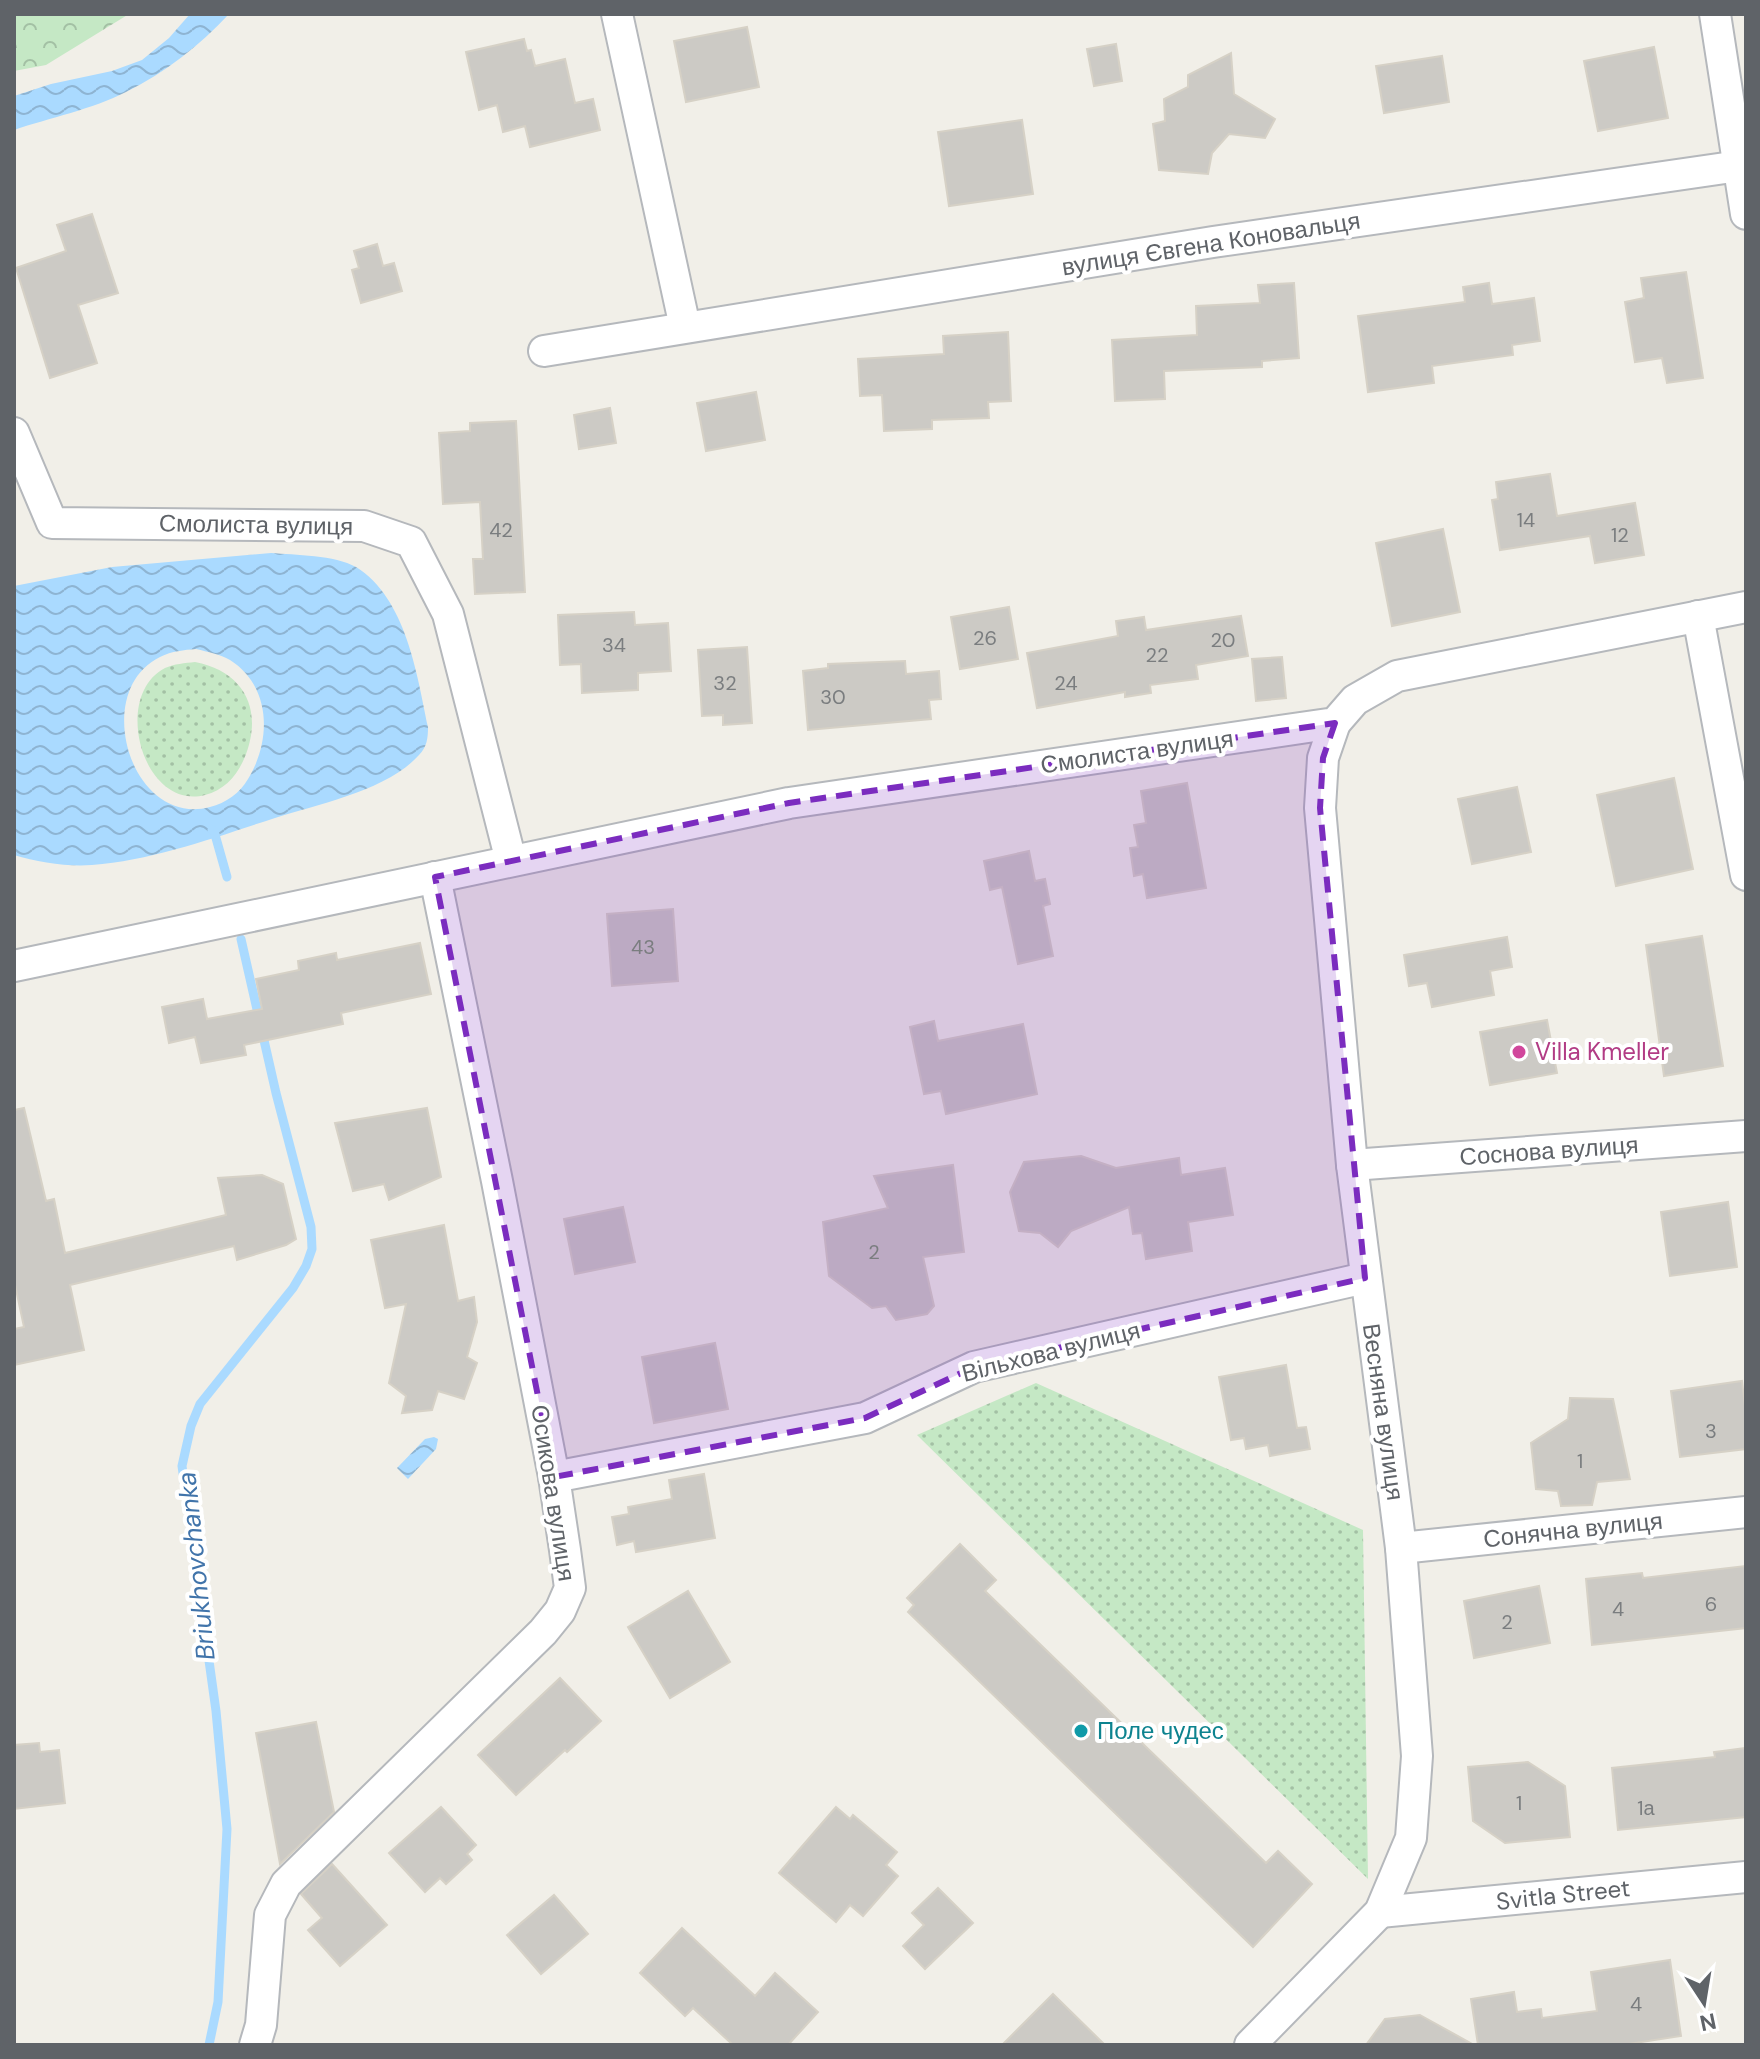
<svg xmlns="http://www.w3.org/2000/svg" width="1760" height="2059" viewBox="0 0 1760 2059" font-family="'DM Sans',sans-serif">
<style>
.green{fill:url(#green-dots)}
.forest{fill:url(#forest-crowns)}
.water{fill:url(#water-waves);fill-rule:evenodd}
.lines{fill:none;stroke-linecap:round;stroke-linejoin:round}
.stream{stroke:#aadaff;stroke-width:9}
.building{fill:#cccac5;stroke:#d6d1c6;stroke-width:2}
.street-casing{stroke:#b5b8bc;stroke-width:34}
.street{stroke:#fff;stroke-width:30}
.marked{fill:#7b2cbf;fill-opacity:0.2;stroke:#7b2cbf;stroke-width:6;stroke-dasharray:16 10;stroke-linejoin:round}
.hotel-dot{fill:#d1479c;stroke:#fff;stroke-width:3}
.culture-dot{fill:#0f9aa8;stroke:#fff;stroke-width:3}
.labels{text-anchor:middle;stroke-width:8;stroke-linejoin:round;paint-order:stroke}
.number-label{font-size:20px;fill:#7a7d7f}
.street-label{font-size:24px;fill:#5f6368;stroke:#fff}
.hotel-label{font-size:24px;fill:#b23c85;stroke:#fff;text-anchor:start}
.culture-label{font-size:24px;fill:#0d838f;stroke:#fff;text-anchor:start}
.water-label{font-size:26px;font-style:italic;fill:#4174aa;stroke:#fff}
</style>
<defs>
<pattern id="green-dots" width="8" height="8" patternUnits="userSpaceOnUse" patternTransform="scale(2)"><rect width="8" height="8" fill="#c5e8c5"/><path d="M2 2h.1M6 6h.1" fill="none" stroke="#a3c0a4" stroke-width="1.8" stroke-linecap="round"/></pattern>
<pattern id="forest-crowns" width="20" height="18" patternUnits="userSpaceOnUse" patternTransform="scale(2)"><rect width="20" height="18" fill="#c5e8c5"/><path d="M2 6a3 3 0 1 1 6 0M12 15a3 3 0 1 1 6 0" fill="none" stroke="#a3c0a4"/></pattern>
<pattern id="water-waves" width="16" height="10" patternUnits="userSpaceOnUse" patternTransform="scale(2)"><rect width="16" height="10" fill="#aadaff"/><path d="M0 5q4-4 8 0t8 0" fill="none" stroke="#8eb4d2"/></pattern>
</defs>
<rect width="100%" height="100%" fill="#f1efe8"/>
<g class="green">
<path d="M195,662C246,672 264,712 244,759C236,777 224,790 205,795C143,811 111,696 165,668C174,664 185,663 195,662Z"/>
<path d="M1036,1383L1363,1530L1368,1879L917,1435Z"/>
</g>
<path class="forest" d="M14,14H129L46,65L14,71Z"/>
<g class="water">
<path d="M190,14H229C199,46 166,72 126,92C93,109 49,118 14,130V96L51,84L112,71L142,60L169,38Z"/>
<path d="M271,553C295,555 335,555 356,567C406,598 417,674 428,727C428,738 427,747 419,755C388,790 319,804 275,818C216,837 154,860 92,865C67,867 38,862 14,855V586L112,567ZM196,649C208,652 220,654 230,660C271,686 272,740 248,779C240,793 226,803 210,807C131,828 90,691 160,657C172,651 184,650 196,649Z"/>
<path d="M434,1437L438,1439L436,1449L408,1479L397,1468L425,1439Z"/>
</g>
<g class="lines">
<g class="stream">
<path d="M212,830L214,831L227,877"/>
<path d="M209,2045L218,2002L227,1829L216,1711L182,1466L191,1426L200,1404L293,1288L306,1266L312,1249L311,1227L276,1093L241,939"/>
</g>
</g>
<g class="building">
<path d="M747,27L759,87L686,102L674,41Z"/>
<path d="M524,39L527,51L531,50L535,66L565,59L575,103L593,99L600,130L530,147L525,126L503,132L497,105L479,110L466,52Z"/>
<path d="M1116,44L1122,81L1094,86L1087,49Z"/>
<path d="M1654,47L1668,118L1598,131L1584,61Z"/>
<path d="M1231,53L1234,94L1275,119L1265,138L1229,134L1212,153L1208,174L1159,170L1153,124L1165,121L1164,99L1188,87V75Z"/>
<path d="M1442,56L1449,102L1384,113L1376,66Z"/>
<path d="M1022,120L1033,194L949,206L938,132Z"/>
<path d="M92,214L118,293L78,305L97,363L50,378L16,268L66,251L57,225Z"/>
<path d="M377,244L383,266L394,263L402,291L361,303L352,270L359,268L354,251Z"/>
<path d="M1686,272L1703,378L1667,383L1662,358L1635,362L1625,302L1644,298L1641,278Z"/>
<path d="M1294,283L1299,358L1262,361V367L1164,371L1165,399L1115,401L1112,340L1197,335L1196,306L1260,303L1258,285Z"/>
<path d="M1489,283L1492,304L1534,298L1540,341L1512,345L1513,355L1432,366L1434,383L1368,392L1358,316L1465,302L1463,287Z"/>
<path d="M1008,332L1011,401L988,402L989,418L932,420V429L884,431L882,395L860,396L858,359L944,354L943,336Z"/>
<path d="M756,392L765,440L706,451L697,403Z"/>
<path d="M610,408L616,443L579,449L574,415Z"/>
<path d="M516,421L525,592L475,594L473,559H483L480,502L443,504L439,433L470,431V423Z"/>
<path d="M1550,474L1557,516L1635,503L1644,555L1595,563L1590,536L1500,550L1492,500L1498,499L1496,482Z"/>
<path d="M1443,529L1460,612L1392,626L1376,543Z"/>
<path d="M1009,607L1018,659L960,669L951,617Z"/>
<path d="M634,612L635,625L668,623L671,671L638,673V690L582,693L581,664L560,665L558,615Z"/>
<path d="M1241,616L1248,656L1196,665L1198,679L1150,685L1151,693L1125,697V692L1037,708L1027,653L1118,636L1116,621L1144,617L1146,630Z"/>
<path d="M747,647L752,723L723,725V715L702,716L698,650Z"/>
<path d="M1282,657L1286,698L1256,701L1252,659Z"/>
<path d="M905,661L906,674L939,671L941,699L929,700L931,719L808,730L803,671L828,668V664Z"/>
<path d="M1674,778L1693,869L1616,886L1597,795Z"/>
<path d="M1187,783L1206,888L1147,898L1143,874L1134,876L1130,848L1138,847L1134,825L1146,823L1141,791Z"/>
<path d="M1517,787L1531,852L1472,864L1458,799Z"/>
<path d="M1029,851L1035,881L1045,879L1050,904L1043,906L1053,956L1018,964L1002,887L990,890L984,861Z"/>
<path d="M673,909L678,981L612,986L607,914Z"/>
<path d="M1702,936L1723,1066L1664,1076L1646,945Z"/>
<path d="M1507,937L1512,967L1490,971L1494,995L1432,1007L1427,983L1409,986L1404,955Z"/>
<path d="M420,943L431,994L341,1013L343,1024L244,1045L246,1055L201,1063L195,1037L169,1043L162,1007L203,999L207,1019L262,1009L256,979L299,970L298,961L336,953L337,960Z"/>
<path d="M1547,1020L1557,1073L1490,1085L1480,1032Z"/>
<path d="M934,1021L938,1041L1023,1024L1037,1094L946,1114L941,1091L924,1094L910,1027Z"/>
<path d="M24,1108L46,1201L54,1199L65,1253L226,1215L218,1178L262,1175L283,1184L296,1239L286,1245L237,1260L234,1246L70,1285L84,1350L14,1365V1329L24,1327L14,1280V1110Z"/>
<path d="M427,1108L441,1177L389,1200L384,1184L353,1191L335,1123Z"/>
<path d="M1081,1156L1116,1168L1179,1158L1181,1175L1225,1168L1233,1215L1188,1222L1192,1251L1146,1259L1142,1233L1133,1234L1129,1207L1071,1231L1058,1247L1040,1233L1019,1231L1010,1192L1024,1162Z"/>
<path d="M953,1165L964,1252L923,1257L934,1306L927,1314L896,1320L886,1306L872,1308L829,1276L823,1222L888,1208L874,1176Z"/>
<path d="M1728,1202L1737,1267L1670,1276L1661,1212Z"/>
<path d="M623,1207L635,1262L575,1274L564,1219Z"/>
<path d="M444,1225L458,1301L474,1297L477,1322L467,1357L477,1363L464,1399L438,1391L432,1410L402,1413L406,1396L389,1383L406,1304L385,1308L371,1240Z"/>
<path d="M715,1343L728,1409L654,1423L642,1357Z"/>
<path d="M1286,1365L1297,1428L1306,1427L1310,1449L1270,1456L1268,1445L1246,1449L1244,1438L1231,1440L1219,1377Z"/>
<path d="M1742,1381L1746,1414V1449L1680,1457L1671,1391Z"/>
<path d="M1570,1398L1613,1399L1630,1479L1597,1482L1592,1505L1561,1506L1558,1491L1536,1489L1531,1443L1568,1419Z"/>
<path d="M704,1474L715,1538L636,1552L634,1541L617,1545L612,1517L629,1514L628,1507L672,1499L669,1480Z"/>
<path d="M960,1544L996,1580L985,1591L1266,1863L1278,1851L1312,1884L1253,1947L908,1612L914,1605L907,1598Z"/>
<path d="M1745,1566L1746,1628L1592,1645L1586,1579L1642,1573L1643,1578Z"/>
<path d="M1539,1586L1550,1643L1474,1658L1464,1601Z"/>
<path d="M688,1591L730,1662L670,1698L628,1627Z"/>
<path d="M560,1678L601,1721L567,1752L565,1750L516,1795L478,1755Z"/>
<path d="M316,1722L334,1812L280,1864L256,1733Z"/>
<path d="M39,1743L40,1752L59,1750L65,1803L14,1809V1745Z"/>
<path d="M1746,1748V1817L1618,1830L1612,1768L1715,1757L1714,1752Z"/>
<path d="M1528,1762L1565,1786L1570,1837L1505,1843L1473,1821L1468,1767Z"/>
<path d="M441,1807L476,1845L467,1854L472,1860L446,1884L440,1878L425,1892L389,1853Z"/>
<path d="M836,1807L850,1819L853,1815L897,1852L886,1865L898,1876L863,1916L850,1905L836,1922L779,1873Z"/>
<path d="M332,1864L387,1925L340,1966L308,1930L322,1918L301,1894Z"/>
<path d="M938,1888L973,1923L925,1969L903,1946L924,1925L912,1913Z"/>
<path d="M554,1895L588,1934L541,1974L507,1935Z"/>
<path d="M682,1928L755,1996L775,1973L818,2012L788,2045H733L693,2008L685,2016L640,1973Z"/>
<path d="M1670,1960L1681,2036L1622,2045H1478L1471,1999L1514,1992L1517,2012L1541,2009L1542,2018L1597,2011L1591,1972Z"/>
<path d="M1053,1994L1105,2045H1002Z"/>
<path d="M1420,2015L1474,2045H1366L1385,2019Z"/>
</g>
<g class="lines">
<g class="street-casing">
<g id="street">
<path d="M617,14L685,327"/>
<path d="M1715,14L1746,214"/>
<path d="M544,351L1213,242L1739,166"/>
<path d="M14,433L52,523L364,526L411,542L448,614L511,861"/>
<path d="M1698,616L1746,875"/>
<path d="M14,966L789,803L1335,723L1355,700L1397,676L1746,607"/>
<path d="M1352,1165L1746,1136"/>
<path d="M554,1477L865,1418L974,1367L1365,1278"/>
<path d="M1401,1548L1746,1512"/>
<path d="M1380,1912L1746,1877"/>
<path d="M255,2045L261,2025L270,1915L286,1884L543,1632L560,1611L570,1588L565,1550L554,1477L497,1181L435,877"/>
<path d="M1250,2045L1380,1912L1411,1838L1417,1756L1401,1548L1352,1165L1320,808L1323,758L1335,723"/>
</g>
</g>
<use href="#street" class="street"/>
</g>
<path class="marked" d="M1335,723L1323,758L1320,808L1365,1278L974,1367L865,1418L554,1477L435,877L789,803Z"/>
<circle class="hotel-dot" cx="1519" cy="1052" r="8"/>
<circle class="culture-dot" cx="1081" cy="1731" r="8"/>
<g class="labels">
<g class="number-label">
<text x="1526" y="527">14</text>
<text x="501" y="537">42</text>
<text x="1620" y="542">12</text>
<text x="985" y="645">26</text>
<text x="1223" y="647">20</text>
<text x="614" y="652">34</text>
<text x="1157" y="662">22</text>
<text x="725" y="690">32</text>
<text x="1066" y="690">24</text>
<text x="833" y="704">30</text>
<text x="643" y="954">43</text>
<text x="874" y="1259">2</text>
<text x="1711" y="1438">3</text>
<text x="1580" y="1468">1</text>
<text x="1711" y="1611">6</text>
<text x="1618" y="1616">4</text>
<text x="1507" y="1629">2</text>
<text x="1519" y="1810">1</text>
<text x="1646" y="1815">1а</text>
<text x="1636" y="2011">4</text>
</g>
<g class="street-label">
<text transform="translate(1211 244) rotate(-9)" y="8">вулиця Євгена Коновальця</text>
<text transform="translate(256 525) rotate(1)" y="8">Смолиста вулиця</text>
<text transform="translate(1137 752) rotate(-8)" y="8">Смолиста вулиця</text>
<text transform="translate(1549 1151) rotate(-4)" y="8">Соснова вулиця</text>
<text transform="translate(1051 1352) rotate(-14)" y="8">Вільхова вулиця</text>
<text transform="translate(1383 1412) rotate(82)" y="8">Весняна вулиця</text>
<text transform="translate(553 1493) rotate(81)" y="8">Осикова вулиця</text>
<text transform="translate(1573 1530) rotate(-6)" y="8">Сонячна вулиця</text>
<text transform="translate(1563 1895) rotate(-6)" y="8">Svitla Street</text>
</g>
<g class="hotel-label">
<text x="1535" y="1060">Villa Kmeller</text>
</g>
<g class="culture-label">
<text x="1097" y="1739">Поле чудес</text>
</g>
<g class="water-label">
<text transform="translate(196 1566) rotate(-96)" y="9">Briukhovchanka</text>
</g>
</g>
<rect width="1760" height="2059" fill="none" stroke="#5f6368" stroke-width="32"/>
<g transform="translate(1704 2003) rotate(168)" stroke="#ffffff" stroke-width="6" paint-order="stroke">
<path d="M0-6L14 30L0 20L-14 30Z" fill="#5f6368"/>
<text y="-12" font-size="22" font-weight="bold" text-anchor="middle" fill="#5f6368">N</text>
</g>
</svg>
